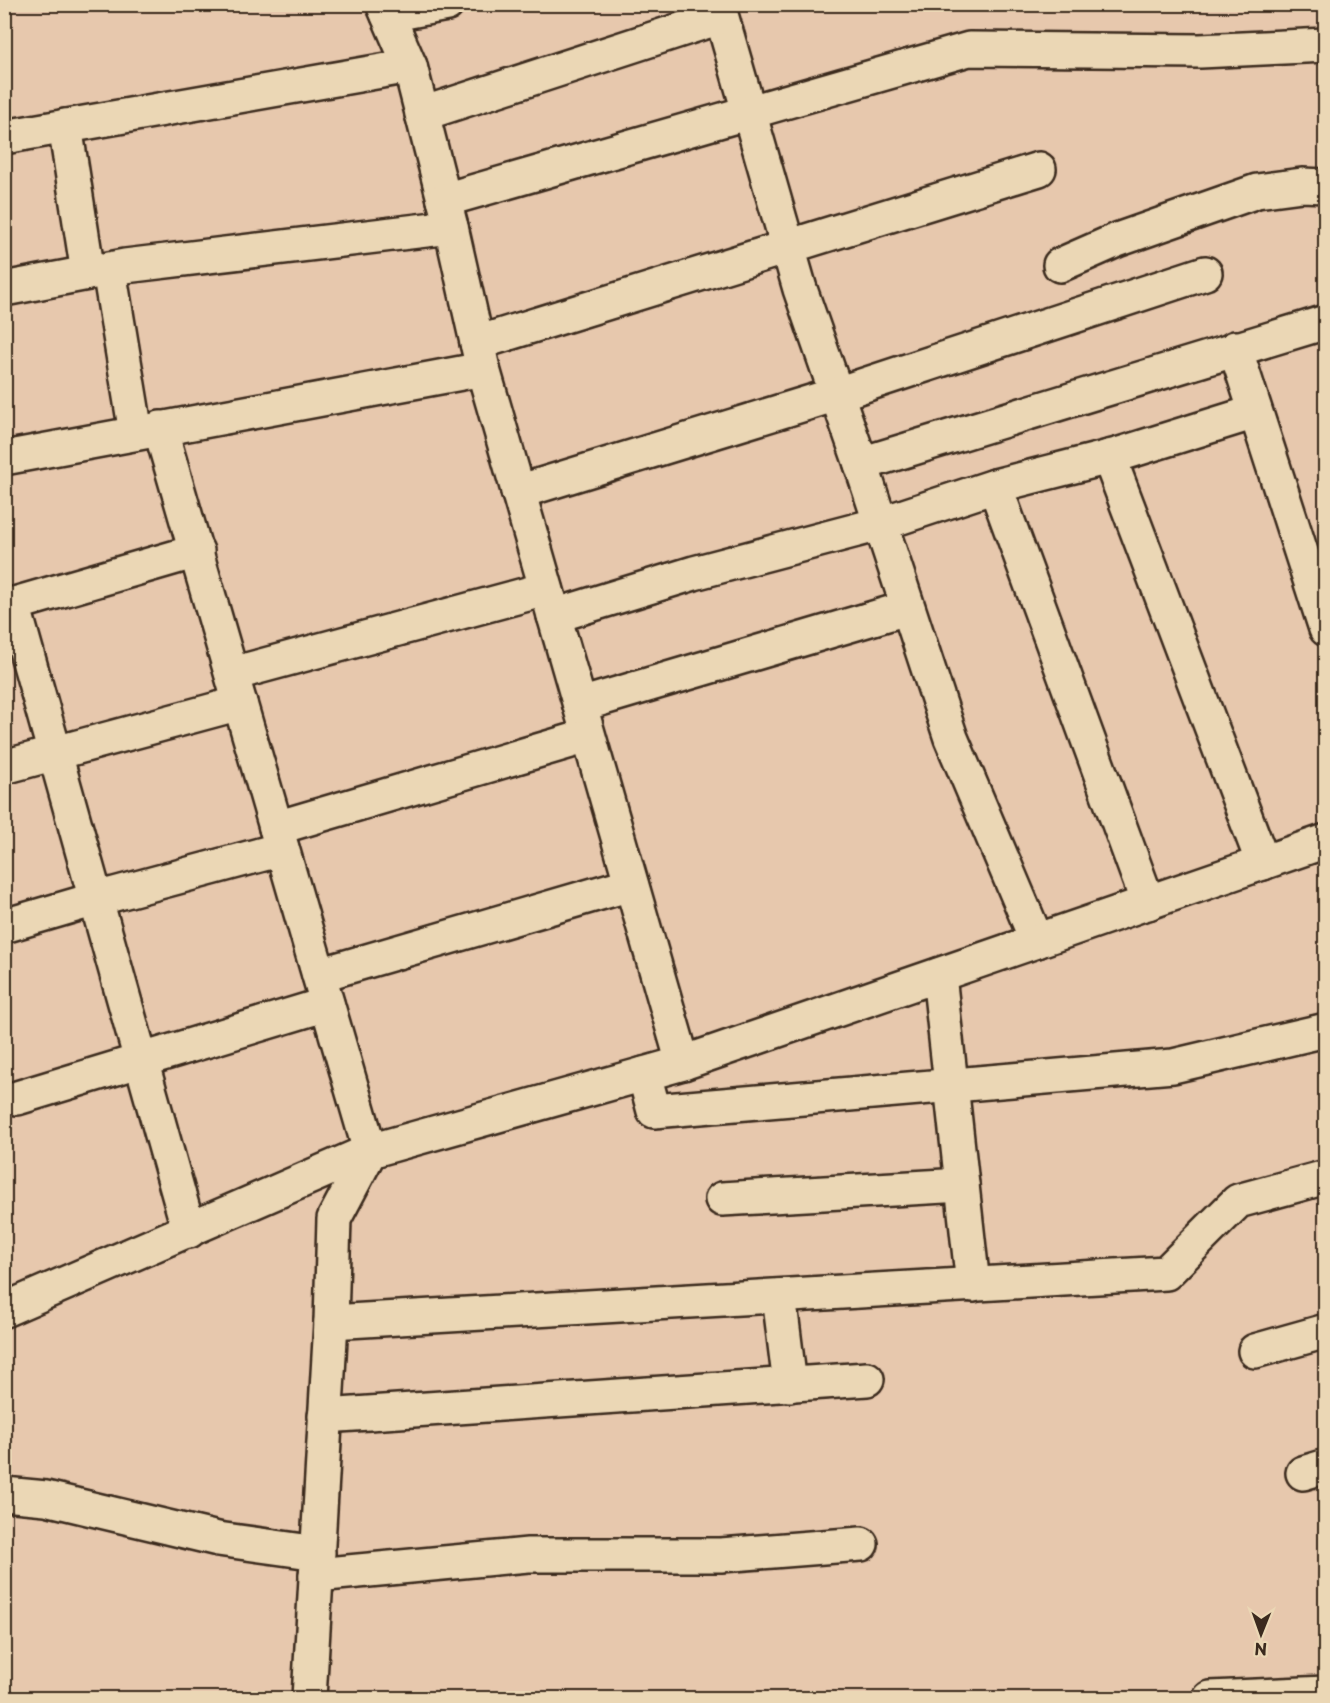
<svg xmlns="http://www.w3.org/2000/svg" width="1330" height="1703" viewBox="0 0 1330 1703" font-family="'Playpen Sans',sans-serif">
<style>
.lines{fill:none;stroke-linecap:round;stroke-linejoin:round}
.minor-casing{stroke:#3b2a1e;stroke-width:38}
.minor{stroke:#ebd7b5;stroke-width:33}
</style>
<rect width="100%" height="100%" fill="#e7c8ad"/>
<filter id="ink" filterUnits="userSpaceOnUse"><feTurbulence type="fractalNoise" baseFrequency=".0167" numOctaves="2"/><feDisplacementMap in="SourceGraphic" scale="12" xChannelSelector="R" yChannelSelector="G"/><feConvolveMatrix kernelMatrix="1 2 1 2 8 2 1 2 1" color-interpolation-filters="sRGB"/></filter>
<g filter="url(#ink)">
<g class="lines">
<g class="minor-casing">
<g id="minor">
<path d="M383,4L410,66L451,227L483,369L683,1063"/>
<path d="M718,4L800,289L861,464L951,738L1037,941"/>
<path d="M388,15L447,4"/>
<path d="M422,114L720,17"/>
<path d="M65,126L88,273"/>
<path d="M4,137L410,66"/>
<path d="M444,200L969,49L1200,51L1326,45"/>
<path d="M1060,265L1117,240L1257,191L1302,185L1326,186"/>
<path d="M109,270L136,433"/>
<path d="M4,289L125,266L451,227"/>
<path d="M477,343L1039,169"/>
<path d="M1235,348L1326,629"/>
<path d="M160,428L370,1151L334,1219L331,1322L309,1698"/>
<path d="M1109,457L1263,863"/>
<path d="M4,458L483,369"/>
<path d="M861,464L1326,322"/>
<path d="M995,486L1148,903"/>
<path d="M518,492L837,394L1205,273"/>
<path d="M13,604L189,1231"/>
<path d="M4,607L197,551"/>
<path d="M554,616L694,573L880,524L995,486L1117,455L1255,412"/>
<path d="M232,674L546,589"/>
<path d="M580,705L907,608"/>
<path d="M4,767L240,703"/>
<path d="M276,828L588,736"/>
<path d="M4,926L96,899L282,849"/>
<path d="M319,975L631,884"/>
<path d="M939,975L973,1285"/>
<path d="M644,1074L654,1111L1173,1066L1326,1030"/>
<path d="M17,1098L327,1004"/>
<path d="M722,1199L962,1185"/>
<path d="M779,1296L790,1385"/>
<path d="M4,1310L370,1151L683,1063L1326,841"/>
<path d="M331,1322L1166,1273L1238,1201L1326,1177"/>
<path d="M1255,1351L1326,1331"/>
<path d="M325,1416L867,1379"/>
<path d="M1303,1473L1326,1466"/>
<path d="M4,1494L46,1498L218,1539L318,1553"/>
<path d="M316,1575L528,1555H721L861,1544"/>
<path d="M1210,1698L1326,1693"/>
</g>
</g>
<use href="#minor" class="minor"/>
</g>
</g>
<rect width="1330" height="1703" fill="none" stroke="#ebd7b5" stroke-width="24"/>
<rect x="12" y="12" width="1306" height="1679" fill="none" stroke="#3b2a1e" stroke-width="2" filter="url(#ink)"/>
<g transform="translate(1261 1634) rotate(181)" stroke="#ebd7b5" stroke-width="4.5" paint-order="stroke">
<path d="M0-4.5L10 22L0 15L-10 22Z" fill="#3b2a1e"/>
<text y="-9" font-size="16" font-weight="bold" text-anchor="middle" fill="#3b2a1e">N</text>
</g>
</svg>
